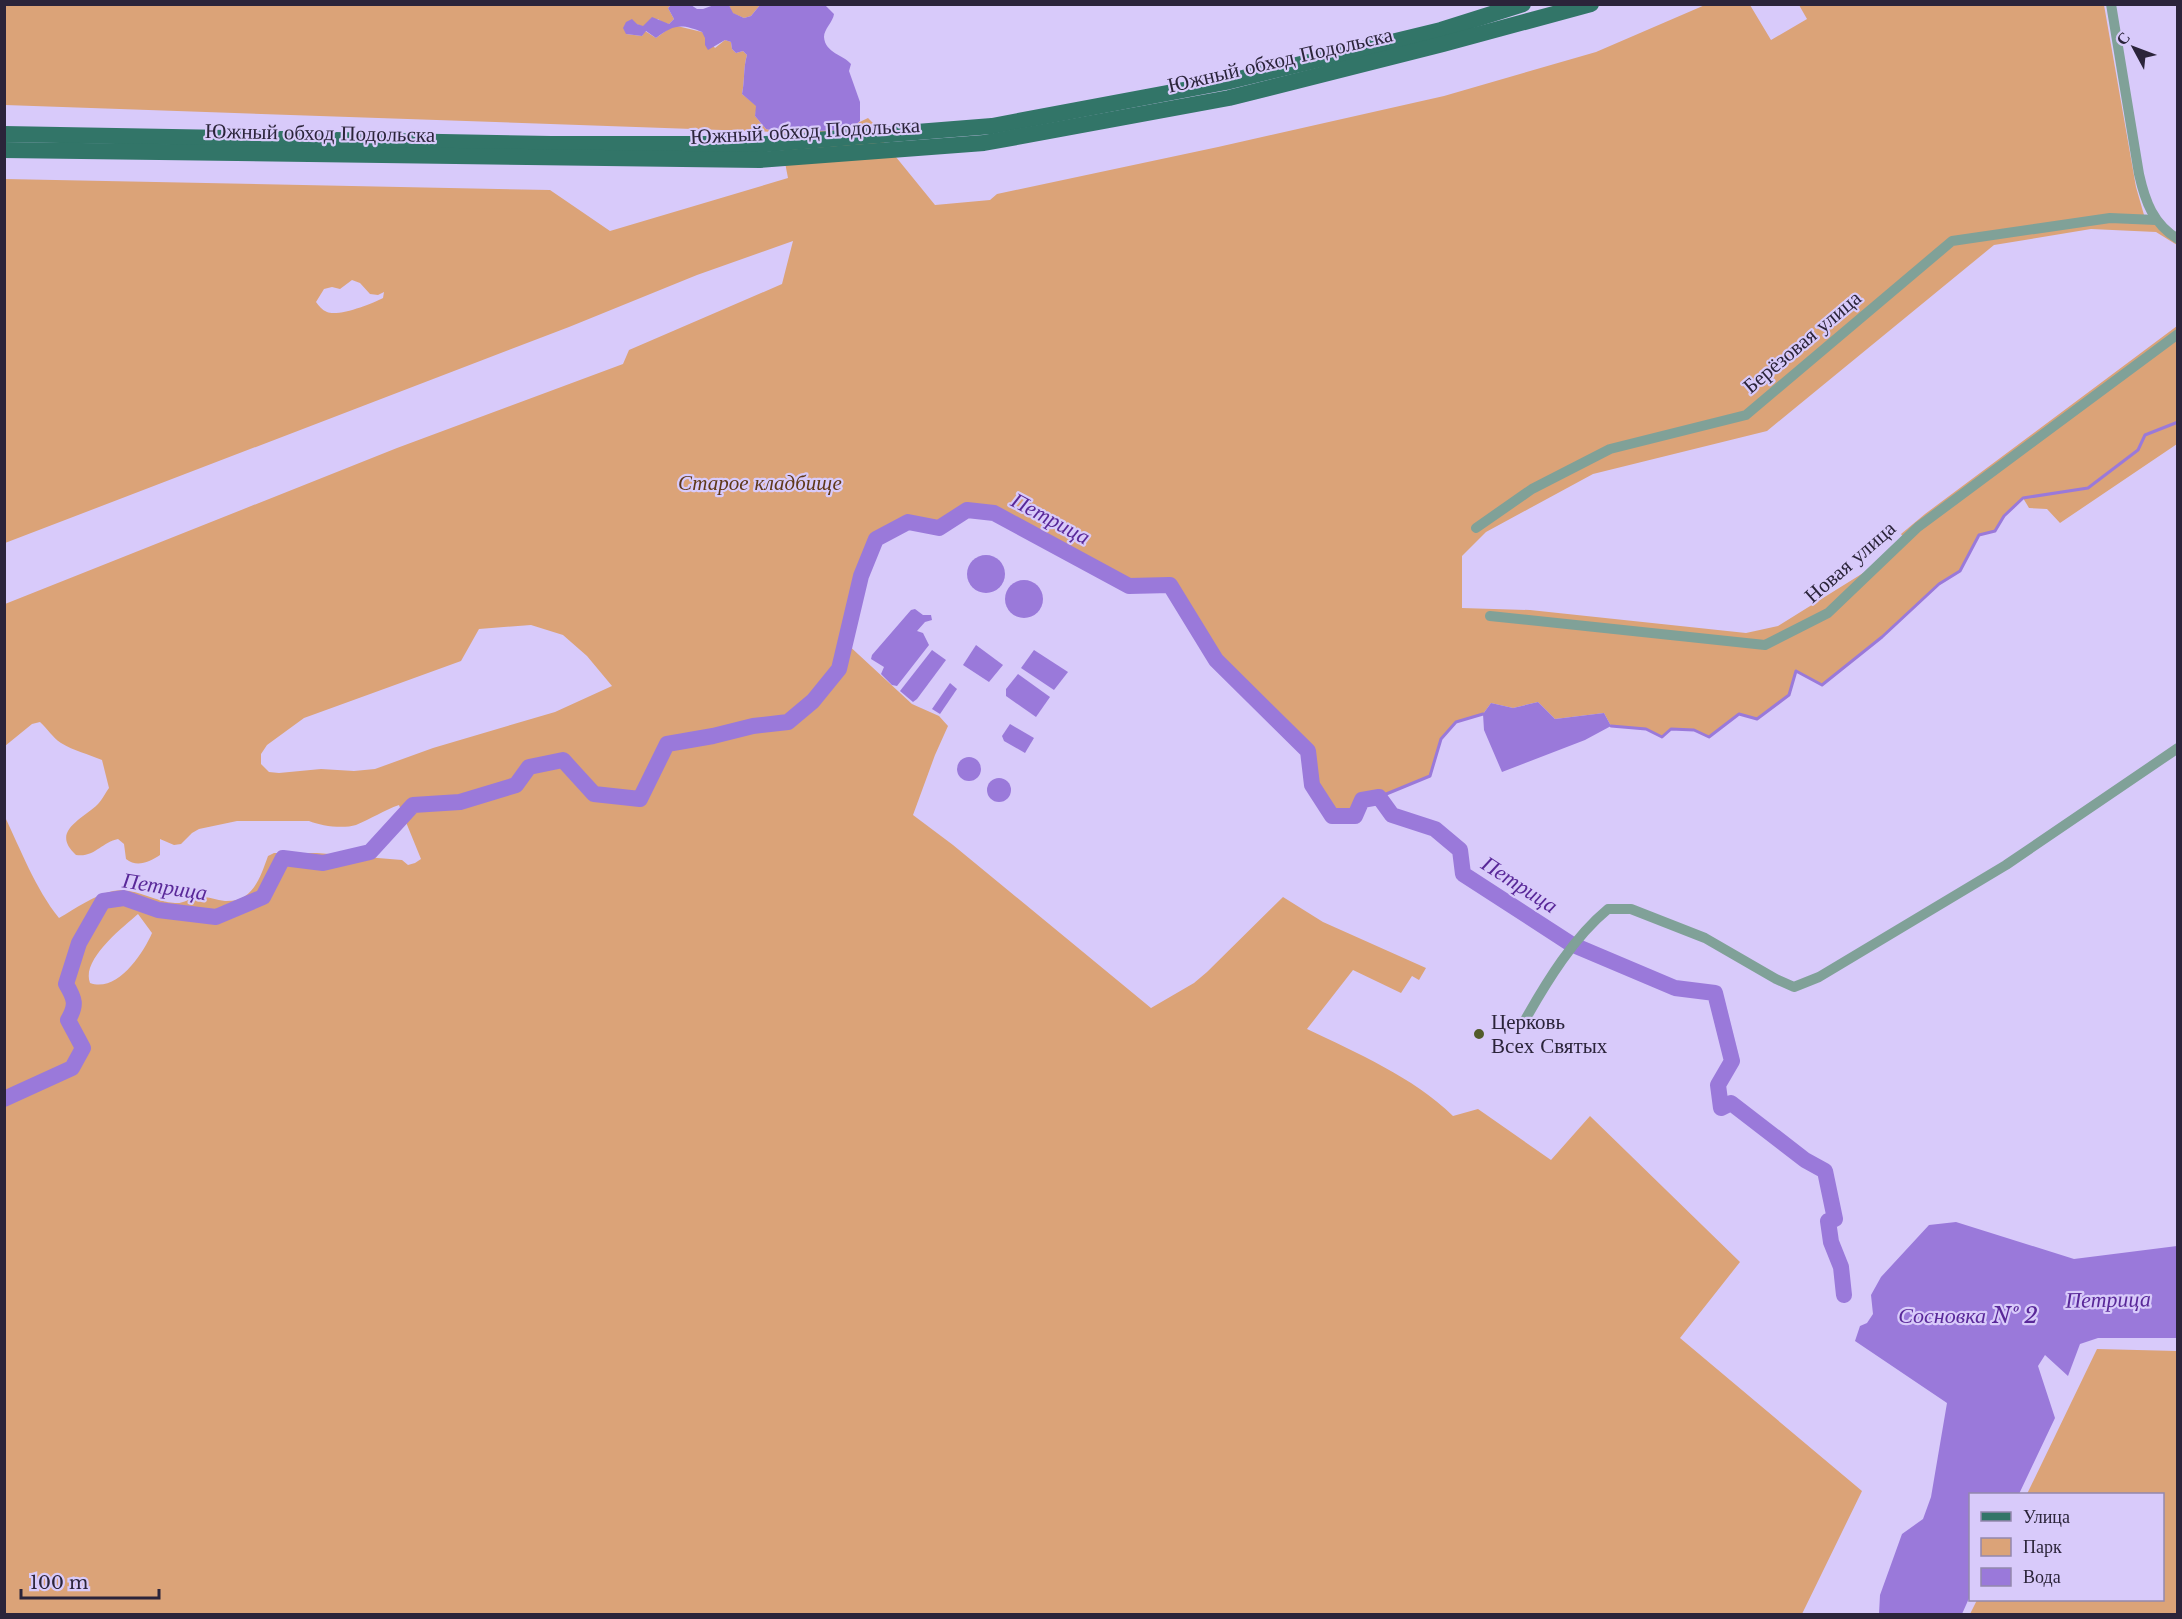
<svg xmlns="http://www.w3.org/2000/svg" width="2182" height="1619" viewBox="0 0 2182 1619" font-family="'Libre Baskerville',serif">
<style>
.green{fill:#dba378;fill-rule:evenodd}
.water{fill:#9a79da}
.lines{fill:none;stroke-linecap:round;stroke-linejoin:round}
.stream{stroke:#9a79da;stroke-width:3}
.river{stroke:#9a79da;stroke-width:16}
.minor{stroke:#80a198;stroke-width:10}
.primary{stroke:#327568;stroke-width:16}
.poi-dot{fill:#525b2a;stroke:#d8cafa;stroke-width:2}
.labels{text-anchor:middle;stroke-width:4.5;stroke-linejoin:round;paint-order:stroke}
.street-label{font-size:21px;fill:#2b243a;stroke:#d8cafa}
.park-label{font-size:21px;font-style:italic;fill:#5e3819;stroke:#d8cafa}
.poi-label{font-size:21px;fill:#2b243a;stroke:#d8cafa;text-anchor:start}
.water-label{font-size:22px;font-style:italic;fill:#592899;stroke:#d8cafa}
</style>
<rect width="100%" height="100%" fill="#d8cafa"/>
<g class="green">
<path d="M5,5H671L668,8L674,19L669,24L663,23L658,19L643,27L637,24L626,34L642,36L645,31L656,38L671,27L677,26L702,32L715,48L725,40L731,42L732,49L736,53L743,51L747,55C743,69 745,80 742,94L757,106L755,116L766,129L779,132L843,130L868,118L873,123L874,130L935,205L990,200L997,194L1218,147L1444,96L1596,52L1705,5H1750L1771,40L1807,19L1799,5H2104L2136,187L2144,215L2177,241V245L2156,232L2091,229L1994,245L1767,431L1593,474L1486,532L1462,556V608L1530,610L1746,633L1778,626L1868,570L1905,540L1901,534L1925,514L2177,326V444L2060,523L2047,509L2029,508L2023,498L2004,516L1995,531L1979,535L1960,571L1939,584L1882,637L1822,685L1796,671L1789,695L1757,719L1739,714L1709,737L1694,730L1672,729L1662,737L1646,729L1611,726L1604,713L1555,719L1538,702L1513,708L1491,703L1483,714L1456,722L1441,739L1430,776L1379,797L1362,800L1355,816H1332L1312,785L1308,751L1216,660L1170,586H1129L994,513L967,510L939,528L908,522L876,539L861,576L845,642L912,704L939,716L948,726L935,755L913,815L953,845L1151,1008L1194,983L1207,972L1283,897L1323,922L1426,968L1419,980L1412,976L1401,993L1353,970L1307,1029C1357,1053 1413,1077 1453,1116L1478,1109L1551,1160L1590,1116L1740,1262L1680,1338L1862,1491L1802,1614H5L4,815C21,850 35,888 59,918C75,909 94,895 113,891C135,887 154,902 175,903C183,904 190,898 197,897C206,896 216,900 225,901C253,902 260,878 268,856L274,853H317L402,860L408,865L415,863L421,859L399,805C384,810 371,819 356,825C343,829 321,826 309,821H237L199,829L192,833L181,844L174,845L160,839V855C149,862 137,868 126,859L124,844L118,839C102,842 94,858 76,855C50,831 82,820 98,804C103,799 105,793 109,788L102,760C88,754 74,751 61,743C52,737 48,729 40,722L32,724L5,746V604L397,448L623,364L629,350L782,284L793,241L697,275L569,327L5,543V179L550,190L610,231L788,178L779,132L5,105ZM352,280L360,283L370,294L378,295L384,292L383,298C372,304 338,317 327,312C322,310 319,306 316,302L324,289L332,287L340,289ZM531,625L563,635L587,656L612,686L555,712L433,748L375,769L354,771L321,769L279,773L269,772L261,764V754L267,745L304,718L461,661L479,629ZM138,914L152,933C143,954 117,993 90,983C81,960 122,928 138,914Z"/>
<path d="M729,5H760L751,16L744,18L732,13Z"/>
<path d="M2097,1349L2177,1351V1614H1970L1977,1600H2162V1494H2027Z"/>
</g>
<g class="water">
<path d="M671,5H691L697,9H703L714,5H729L733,13L744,18L751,16L760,5H825L834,14C833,22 824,29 824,37C825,53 844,55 851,64L849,71L860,102V121L854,126L844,130L779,132L766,129L755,116L756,106L742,94C745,80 743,69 747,55L743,51L736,53L732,49L731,42L725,40L708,50L705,45V38L702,32C681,23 673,25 656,38L646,31L642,36L626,34L623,28L626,22L632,19L637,24L643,26L652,17L669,24L674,19L668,8Z"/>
<circle cx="986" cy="574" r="19"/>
<circle cx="1024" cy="599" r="19"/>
<path d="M915,609L923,615H931L932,620L925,622L917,631L923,633L929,645L897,686L892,685L881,674L884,667L871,659L872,655L911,610Z"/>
<path d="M976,645L1003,665L989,682L963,665Z"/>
<path d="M932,650L946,660L917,699L913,702L900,691Z"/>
<path d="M1034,650L1068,672L1054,690L1021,668Z"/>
<path d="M1018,674L1050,697L1036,717L1006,696V689Z"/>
<path d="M950,683L957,689L940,714L932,709Z"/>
<path d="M1538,702L1555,719L1604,713L1611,726L1585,740L1502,772L1484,730L1483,714L1491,703L1513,708Z"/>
<path d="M1010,724L1034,738L1025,753L1004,741L1002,736Z"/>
<circle cx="969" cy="769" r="12"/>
<circle cx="999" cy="790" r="12"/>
<path d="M1956,1222L2074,1259L2177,1246V1338H2098L2080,1344L2068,1376L2045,1355L2038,1366L2055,1418L2019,1494H1970V1596L1962,1614H1879L1880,1595L1902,1534L1923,1519L1931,1497L1947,1403L1855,1341L1860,1326L1867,1323L1873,1314L1871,1295L1881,1277L1929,1225Z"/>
</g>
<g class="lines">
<g class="stream">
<path d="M1611,726L1646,729L1662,737L1671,729L1694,730L1709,737L1739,714L1757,719L1789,695L1796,671L1822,685L1882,637L1939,584L1960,571L1979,535L1995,531L2004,516L2023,498L2088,488L2138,450L2145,435L2178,422"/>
<path d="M1379,797L1430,776L1441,739L1456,722L1483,714"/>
</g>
<path class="river" d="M4,1099L72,1068L83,1048L68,1020C77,1005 75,999 66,984L79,943L103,901L124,898L158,910L216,917L263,897L283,858L323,863L370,852L413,805L460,802L516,785L529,767L563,760L594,794L640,799L667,744L713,736L753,726L788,722L813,701L839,669L861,576L876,539L908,522L939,528L967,510L994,513L1129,586L1170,585L1216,660L1308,751L1312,785L1332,816H1355L1362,800L1379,797L1392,815L1435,829L1460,850L1463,874L1571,944L1675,988L1715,993L1732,1061L1718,1085L1721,1108L1731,1103L1805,1160L1825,1171L1835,1219L1828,1221L1831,1242L1841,1267L1844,1295"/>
<g class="minor">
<path d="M2111,4L2139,174C2145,201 2153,224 2178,239"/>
<path d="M1476,528L1532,489L1610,449L1746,415L1952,241L2110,218L2156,220"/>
<path d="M1490,616L1765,645L1828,613L1918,527L2178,334"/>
<path d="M1525,1020C1547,981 1574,937 1608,909H1631L1705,938L1776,979L1794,987L1819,977L2006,865L2178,748"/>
</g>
<g class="primary">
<path d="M4,134L551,144H766L992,126L1226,82L1441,30L1523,4"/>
<path d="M4,150L760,160L984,143L1229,98L1443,44L1591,4"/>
</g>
</g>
<circle class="poi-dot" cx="1479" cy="1034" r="6"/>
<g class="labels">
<g class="street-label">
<text transform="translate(1280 60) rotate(-13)" y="7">Южный обход Подольска</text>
<text transform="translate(805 131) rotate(-3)" y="7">Южный обход Подольска</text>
<text transform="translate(320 133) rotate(1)" y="7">Южный обход Подольска</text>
<text transform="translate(1802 342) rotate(-40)" y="7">Берёзовая улица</text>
<text transform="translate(1850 562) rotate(-41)" y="7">Новая улица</text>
</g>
<g class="park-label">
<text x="760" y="490">Старое кладбище</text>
</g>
<g class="poi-label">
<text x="1491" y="1029">Церковь<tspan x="1491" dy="24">Всех Святых</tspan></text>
</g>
<g class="water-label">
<text transform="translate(1051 518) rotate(28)" y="8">Петрица</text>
<text transform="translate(1520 884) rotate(33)" y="8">Петрица</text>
<text transform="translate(165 886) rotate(9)" y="8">Петрица</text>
<text transform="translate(2108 1299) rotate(-1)" y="8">Петрица</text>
<text x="1968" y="1323">Сосновка № 2</text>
</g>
</g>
<rect width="2182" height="1619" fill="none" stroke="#2b243a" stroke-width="12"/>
<rect x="1969" y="1493" width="195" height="108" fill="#d8cafa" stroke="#9388ad" stroke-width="1.5"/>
<rect x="1981" y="1512" width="30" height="9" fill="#327568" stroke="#9388ad" stroke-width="1.5"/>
<text x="2023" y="1523" font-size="18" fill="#2b243a">Улица</text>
<rect x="1981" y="1538" width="30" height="18" fill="#dba378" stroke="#9388ad" stroke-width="1.5"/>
<text x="2023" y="1553" font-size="18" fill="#2b243a">Парк</text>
<rect x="1981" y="1568" width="30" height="18" fill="#9a79da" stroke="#9388ad" stroke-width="1.5"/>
<text x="2023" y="1583" font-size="18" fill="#2b243a">Вода</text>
<g transform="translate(2134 48) rotate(311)" stroke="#d8cafa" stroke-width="4.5" paint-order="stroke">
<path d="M0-4.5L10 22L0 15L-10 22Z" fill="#2b243a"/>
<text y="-9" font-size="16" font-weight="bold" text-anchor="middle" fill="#2b243a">С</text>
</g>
<path d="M21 1589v9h138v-9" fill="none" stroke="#2b243a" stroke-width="3"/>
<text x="30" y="1589" font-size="18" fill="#2b243a" stroke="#d8cafa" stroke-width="4.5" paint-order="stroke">100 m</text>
</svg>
